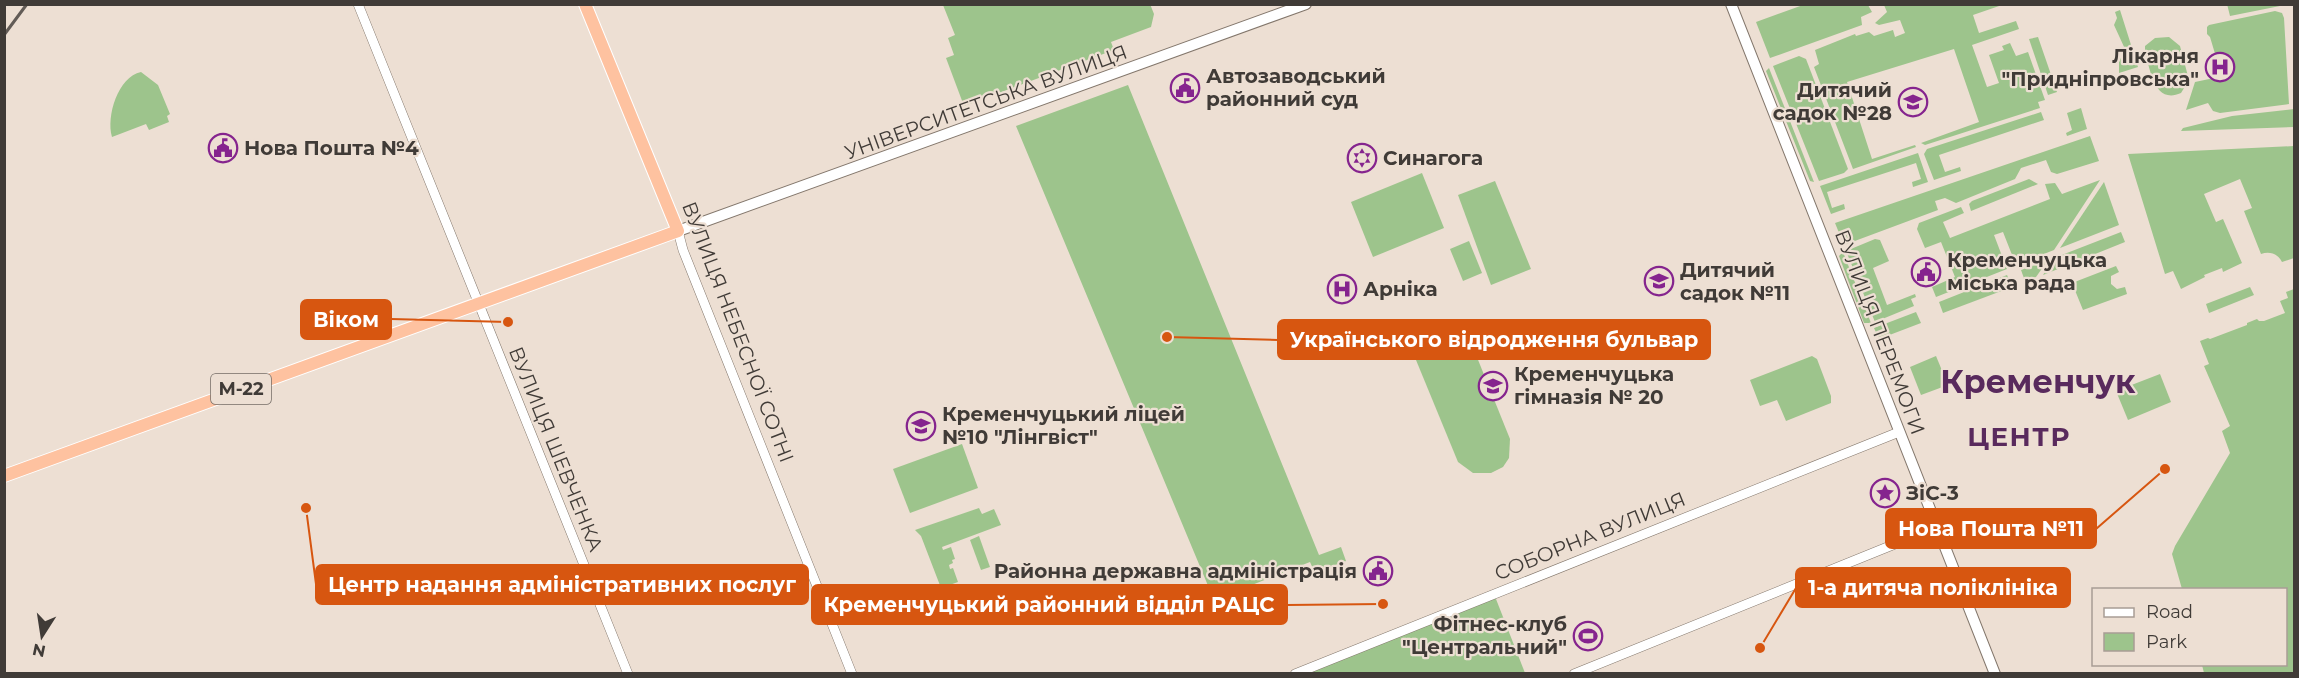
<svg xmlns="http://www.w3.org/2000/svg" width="2299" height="678" viewBox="0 0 2299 678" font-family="Montserrat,sans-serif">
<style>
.green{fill:#9dc48c}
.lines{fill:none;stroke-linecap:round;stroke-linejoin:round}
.tertiary-casing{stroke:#83776c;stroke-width:10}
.secondary-casing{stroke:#83776c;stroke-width:12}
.trunk-casing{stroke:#fff;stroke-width:14}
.tertiary{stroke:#fff;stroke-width:9}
.secondary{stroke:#fff;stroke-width:10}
.trunk{stroke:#fec2a0;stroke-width:12}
.rail{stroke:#625b56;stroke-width:3}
.labels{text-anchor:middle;stroke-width:4.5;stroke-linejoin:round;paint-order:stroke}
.shield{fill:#eddfd3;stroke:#746c66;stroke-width:1.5}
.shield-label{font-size:18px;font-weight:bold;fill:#403b37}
.poi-label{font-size:20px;font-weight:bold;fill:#403b37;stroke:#eddfd3;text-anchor:start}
.street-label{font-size:20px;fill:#403b37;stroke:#eddfd3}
.district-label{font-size:26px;font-weight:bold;letter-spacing:1.5px;fill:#592a5d;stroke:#eddfd3}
.town-label{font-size:32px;font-weight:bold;fill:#592a5d;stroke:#eddfd3}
.leader{fill:none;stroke:#d75610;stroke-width:2}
.callout-dot{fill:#d75610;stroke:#eddfd3;stroke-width:2}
.callout{fill:#d75610;stroke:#d75610;stroke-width:2}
.callout-label{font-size:21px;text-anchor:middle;font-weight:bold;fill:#fff}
</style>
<rect width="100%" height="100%" fill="#eddfd3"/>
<g class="green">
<path d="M1150,4L1154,14L1151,27L1111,42L1114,50L964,106L946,58L954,55L948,38L955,35L943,5Z"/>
<path d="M2227,4H2285V5L2230,16Z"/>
<path d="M1803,5H1868L1872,12L1861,17L1862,25L1770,58L1756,22Z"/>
<path d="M1884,5H2002L1973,15L1979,33L2016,21L2019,29L1972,45L1987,87L1999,83L1989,55L2004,50L2002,46L2010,43L2016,56L2028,52L2045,100L2038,102L2040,108L1925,145L1921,143L1979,122L1954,49L1847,82L1872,159L1915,145L1916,147L1853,169L1814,67L1819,64L1815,50L1855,34L1856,36L1869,32L1874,36L1893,30L1895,37L1905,33L1900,20L1879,25L1875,23L1887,12Z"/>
<path d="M2120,10L2138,67L2119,73V62L2125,49L2114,25L2117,18L2115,12Z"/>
<path d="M2275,11L2282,13L2284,18L2289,104L2220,113L2213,111L2208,103L2186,110L2195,82L2214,78L2209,60L2216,57L2210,37L2207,34V27L2209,25Z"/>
<path d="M2038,37L2057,92L2048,95L2029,39Z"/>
<path d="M2169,37L2180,46L2189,80L2181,93C2154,105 2150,69 2145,51V46L2155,38Z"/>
<path d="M1799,56L1806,59L1848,169L1844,173L1819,181L1773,66Z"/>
<path d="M1769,68L1814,182L1810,181L1766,71Z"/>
<path d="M141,72L158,85L170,114L167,116L169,122L149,130L146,124L112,137C106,116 118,77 141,72Z"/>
<path d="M1128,85L1319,555L1341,547L1346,561L1315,573L1310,562L1214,600L1016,126Z"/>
<path d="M2081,108L2087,129L2067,136L2066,133L2072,130L2067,113Z"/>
<path d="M2294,109V127L2181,131L2183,128L2232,116Z"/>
<path d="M2041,112L2044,120L1939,155L1945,172L1960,167L1961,171L1934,180L1924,154L1927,149Z"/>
<path d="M2090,136L2099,161L2057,174L2051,172L2046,160L2021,168L2015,179L1956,203L1945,198L1935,201L1938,210L1844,245L1835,223Z"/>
<path d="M2294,146V258L2282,262C2278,254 2270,251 2261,254L2244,211L2252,208L2240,179L2204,194L2216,222L2223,219L2242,263L2223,272L2222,268L2204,275L2205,277L2181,289L2173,271L2165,274L2128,154Z"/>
<path d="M1918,153L1928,182L1913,187L1912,182L1921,179L1916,163L1827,192L1832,208L1844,204L1845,209L1831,214L1820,186Z"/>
<path d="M1422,173L1444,228L1373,257L1351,202Z"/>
<path d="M2029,179L2038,184L1971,211L1969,204L1972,201Z"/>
<path d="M2100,180L2054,250L2016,265L2003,232L1994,235L2007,269L1936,297L1932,287L1955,277L1941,242L1925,248L1917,229L1919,223L1961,207L1964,213L1943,222L1950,238L2050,199L2045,184L2055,183L2062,194Z"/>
<path d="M1495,181L1531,269L1491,285L1458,195Z"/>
<path d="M2104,182L2119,225L2060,248Z"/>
<path d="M2121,232L2125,242L2043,275L2054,258Z"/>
<path d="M1875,239L1880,240L1889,261L1873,268L1887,305L1915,294L1916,297L1911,299L1914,306L1875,322L1846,251Z"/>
<path d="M1469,241L1482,273L1463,281L1450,249Z"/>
<path d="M1843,252L1871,323H1864L1839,256Z"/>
<path d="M2048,260L2036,277L2025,281L2021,270Z"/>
<path d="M2116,266L2119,272L2111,276V284L2117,289L2125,287L2127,294L2083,310L2072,283Z"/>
<path d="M2007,275L2012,287L1943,313L1939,302Z"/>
<path d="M2250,287L2254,295L2209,313L2206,304Z"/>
<path d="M2294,289V673H2204L2202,665L2286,664V590L2182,589L2172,554L2175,546L2230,453L2222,431L2230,426L2204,366L2209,364L2200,341L2208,338L2210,339L2247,325V323L2257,319L2259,321H2264L2285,313L2280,301L2288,298L2286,292Z"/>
<path d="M1916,312L1921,323L1879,339L1874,328Z"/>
<path d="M1444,325C1456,327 1462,331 1470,340L1510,439L1509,458L1503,467L1491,473H1473L1458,462L1416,360C1416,340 1425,329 1444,325Z"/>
<path d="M1812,356L1817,359L1831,396V403L1786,421L1777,400L1760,406L1750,380Z"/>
<path d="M1936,356L1948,385L1921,395L1910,367Z"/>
<path d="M2160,374L2171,402L2128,420L2116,391Z"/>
<path d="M962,444L978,488L910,513L893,469Z"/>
<path d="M979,508L982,514L994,509L1001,525L942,547L943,550L951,547L955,559L952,560L953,563L949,565L950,569L953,568L958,582L941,588L921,536L915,530Z"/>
<path d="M979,536L990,567L981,570L970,540Z"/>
<path d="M1494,594L1525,673L1299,674Z"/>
</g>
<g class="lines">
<g class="tertiary-casing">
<g id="tertiary">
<path d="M358,4L628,674"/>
<path d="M678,231L683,250L852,674"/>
<path d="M1295,674L1899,432"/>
<path d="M1574,674L1937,527"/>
</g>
</g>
<g class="secondary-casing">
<g id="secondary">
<path d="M1731,4L1995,674"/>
<path d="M678,231L1306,4"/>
</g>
</g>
<g class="trunk-casing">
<path id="trunk" d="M4,476L678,231L585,4"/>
</g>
<use href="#tertiary" class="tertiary"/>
<use href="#secondary" class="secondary"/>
<use href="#trunk" class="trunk"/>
<path class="rail" d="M4,35L27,4"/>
</g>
<defs>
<g id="hospital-ring" transform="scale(1.5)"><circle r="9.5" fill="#eddfd3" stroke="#85248e" stroke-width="1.5"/><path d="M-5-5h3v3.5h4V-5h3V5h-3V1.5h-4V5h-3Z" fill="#85248e"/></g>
<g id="civic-ring" transform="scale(1.5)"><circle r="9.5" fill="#eddfd3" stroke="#85248e" stroke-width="1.5"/><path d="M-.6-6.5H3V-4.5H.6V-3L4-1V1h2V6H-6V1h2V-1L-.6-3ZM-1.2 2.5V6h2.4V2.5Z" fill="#85248e"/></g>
<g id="school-ring" transform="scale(1.5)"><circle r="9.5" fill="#eddfd3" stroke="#85248e" stroke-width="1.5"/><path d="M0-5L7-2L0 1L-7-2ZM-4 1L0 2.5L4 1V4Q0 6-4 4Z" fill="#85248e"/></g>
<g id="synagogue-ring" transform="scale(1.5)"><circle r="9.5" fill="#eddfd3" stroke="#85248e" stroke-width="1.5"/><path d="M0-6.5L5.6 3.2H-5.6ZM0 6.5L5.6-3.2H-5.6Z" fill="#85248e"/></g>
<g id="sight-ring" transform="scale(1.5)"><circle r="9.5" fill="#eddfd3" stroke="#85248e" stroke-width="1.5"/><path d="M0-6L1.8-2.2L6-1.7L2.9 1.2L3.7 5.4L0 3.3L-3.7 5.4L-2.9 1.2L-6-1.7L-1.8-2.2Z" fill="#85248e"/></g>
<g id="stadium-ring" transform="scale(1.5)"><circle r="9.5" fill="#eddfd3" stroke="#85248e" stroke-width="1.5"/><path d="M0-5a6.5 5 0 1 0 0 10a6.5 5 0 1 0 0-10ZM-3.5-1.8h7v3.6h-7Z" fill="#85248e"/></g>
</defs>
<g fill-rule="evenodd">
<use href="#hospital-ring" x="2220" y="67"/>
<use href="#civic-ring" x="1185" y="88"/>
<use href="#school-ring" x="1913" y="102"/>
<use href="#civic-ring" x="223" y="148"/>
<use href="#synagogue-ring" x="1362" y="158"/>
<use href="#civic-ring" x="1926" y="272"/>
<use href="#school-ring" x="1659" y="281"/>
<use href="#hospital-ring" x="1342" y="289"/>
<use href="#school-ring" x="1493" y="386"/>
<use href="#school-ring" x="921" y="426"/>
<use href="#sight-ring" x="1885" y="493"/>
<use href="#civic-ring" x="1378" y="571"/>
<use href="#stadium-ring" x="1588" y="636"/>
</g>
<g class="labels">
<rect class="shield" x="211" y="374" width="60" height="30" rx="4.5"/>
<g class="shield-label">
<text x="241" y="395">М-22</text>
</g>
<g class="poi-label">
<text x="2199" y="63" text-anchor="end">Лікарня<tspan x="2199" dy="23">"Придніпровська"</tspan></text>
<text x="1206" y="83">Автозаводський<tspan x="1206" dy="23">районний суд</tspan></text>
<text x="1892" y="97" text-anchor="end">Дитячий<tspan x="1892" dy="23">садок №28</tspan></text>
<text x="244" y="155">Нова Пошта №4</text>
<text x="1383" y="165">Синагога</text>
<text x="1947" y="267">Кременчуцька<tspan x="1947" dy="23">міська рада</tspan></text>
<text x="1680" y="277">Дитячий<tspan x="1680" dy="23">садок №11</tspan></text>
<text x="1363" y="296">Арніка</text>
<text x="1514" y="381">Кременчуцька<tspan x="1514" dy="23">гімназія № 20</tspan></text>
<text x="942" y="421">Кременчуцький ліцей<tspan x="942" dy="23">№10 "Лінгвіст"</tspan></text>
<text x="1906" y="500">ЗіС-3</text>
<text x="1357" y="578" text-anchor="end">Районна державна адміністрація</text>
<text x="1567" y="631" text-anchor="end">Фітнес-клуб<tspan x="1567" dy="23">"Центральний"</tspan></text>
</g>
<g class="street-label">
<text transform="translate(986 102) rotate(-20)" y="7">УНІВЕРСИТЕТСЬКА ВУЛИЦЯ</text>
<text transform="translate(738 332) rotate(69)" y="7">ВУЛИЦЯ НЕБЕСНОЇ СОТНІ</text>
<text transform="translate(1880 332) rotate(69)" y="7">ВУЛИЦЯ ПЕРЕМОГИ</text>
<text transform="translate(556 449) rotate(68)" y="7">ВУЛИЦЯ ШЕВЧЕНКА</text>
<text transform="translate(1590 536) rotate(-22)" y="7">СОБОРНА ВУЛИЦЯ</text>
</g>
<g class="district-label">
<text x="2019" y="446">ЦЕНТР</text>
</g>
<g class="town-label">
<text x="2038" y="393">Кременчук</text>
</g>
</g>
<path class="leader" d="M508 322L391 319M1167 337L1278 340M2165 469L2096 529M306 508L316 584M1760 648L1796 588M1383 604L1287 605"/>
<g class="callout-dot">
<circle cx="508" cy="322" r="6"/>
<circle cx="1167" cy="337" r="6"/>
<circle cx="2165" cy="469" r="6"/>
<circle cx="306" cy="508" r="6"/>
<circle cx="1760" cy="648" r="6"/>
<circle cx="1383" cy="604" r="6"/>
</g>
<g class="callout">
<rect x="301" y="300" width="90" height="39" rx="6"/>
<rect x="1278" y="320" width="432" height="39" rx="6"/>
<rect x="1886" y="509" width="210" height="39" rx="6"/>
<rect x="316" y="565" width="492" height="39" rx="6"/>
<rect x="1796" y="568" width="274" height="39" rx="6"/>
<rect x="812" y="585" width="475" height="39" rx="6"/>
</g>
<g class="callout-label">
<text x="346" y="327">Віком</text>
<text x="1494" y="347">Українського відродження бульвар</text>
<text x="1991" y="536">Нова Пошта №11</text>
<text x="562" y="592">Центр надання адміністративних послуг</text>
<text x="1933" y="595">1-а дитяча поліклініка</text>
<text x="1049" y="612">Кременчуцький районний відділ РАЦС</text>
</g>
<rect width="2299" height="678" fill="none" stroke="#403b37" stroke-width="12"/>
<rect x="2092" y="588" width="195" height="78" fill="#eddfd3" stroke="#a89d95" stroke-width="1.5"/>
<rect x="2104" y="608" width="30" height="9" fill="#ffffff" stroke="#a89d95" stroke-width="1.5"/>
<text x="2146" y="618" font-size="18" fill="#403b37">Road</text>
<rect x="2104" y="633" width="30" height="18" fill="#9dc48c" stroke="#a89d95" stroke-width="1.5"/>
<text x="2146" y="648" font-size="18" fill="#403b37">Park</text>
<g transform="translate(42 636) rotate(192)" stroke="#eddfd3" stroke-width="4.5" paint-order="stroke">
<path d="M0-4.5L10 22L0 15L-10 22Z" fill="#403b37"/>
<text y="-9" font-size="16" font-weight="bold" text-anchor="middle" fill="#403b37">N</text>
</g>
</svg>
